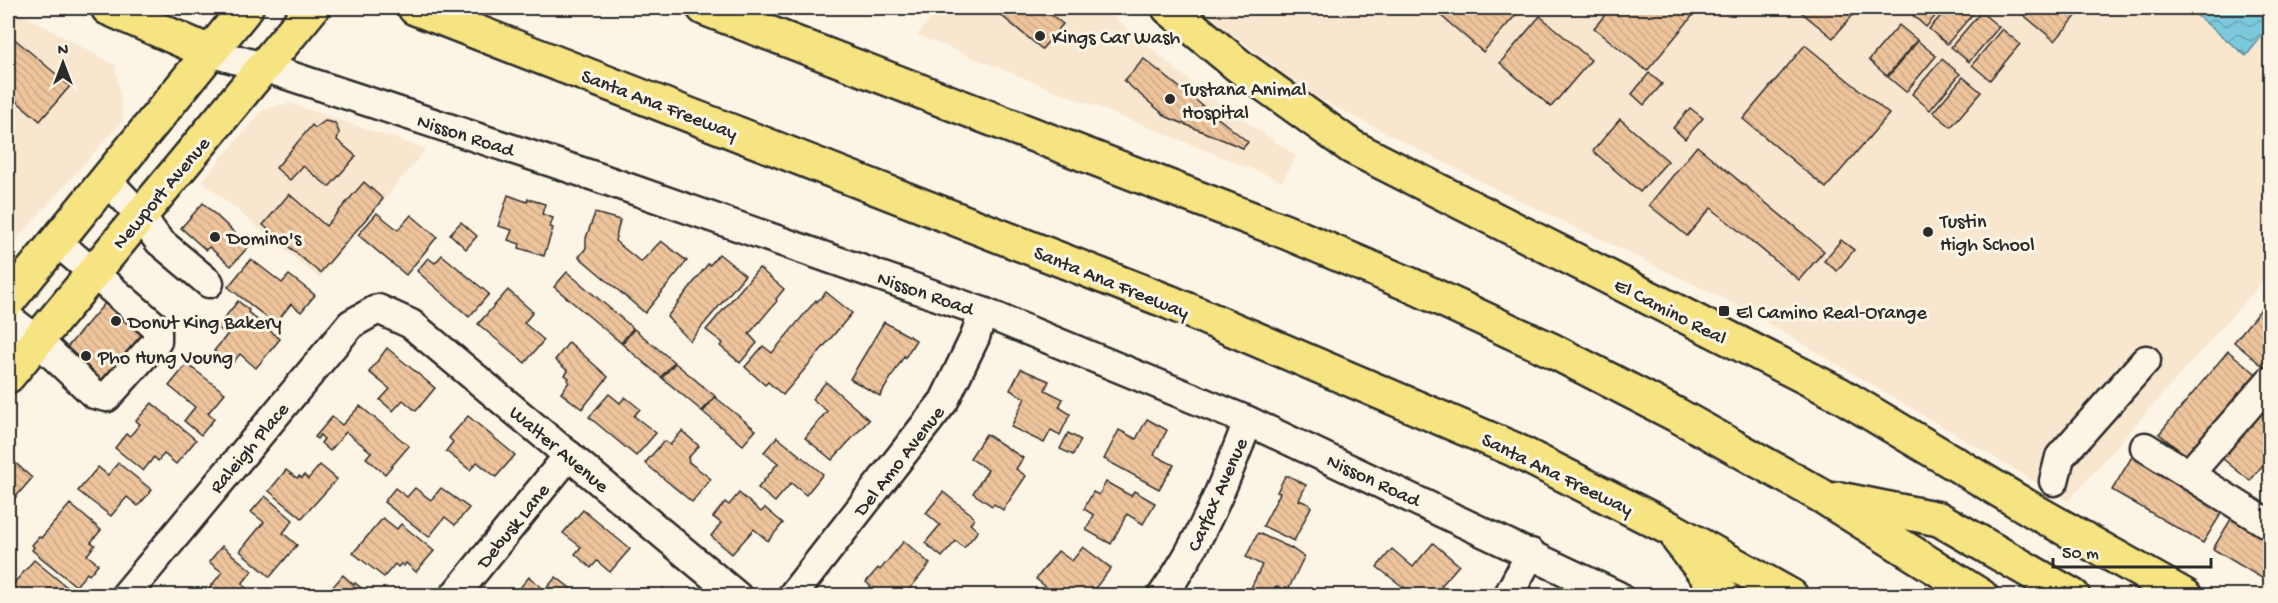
<svg xmlns="http://www.w3.org/2000/svg" width="2278" height="603" viewBox="0 0 2278 603" font-family="'Gochi Hand',sans-serif">
<style>
.built{fill:#f8e6cf}
.water{fill:url(#water-waves);stroke:#5c8a95;stroke-width:1.5}
.building{fill:url(#building-back-hatch);stroke:#2b2b2b;stroke-width:1.5}
.lines{fill:none;stroke-linecap:round;stroke-linejoin:round}
.minor-casing{stroke:#2b2b2b;stroke-width:33}
.major-casing{stroke:#2b2b2b;stroke-width:38}
.highway-casing{stroke:#2b2b2b;stroke-width:38}
.minor{stroke:#fcf5e5;stroke-width:28}
.major{stroke:#f6e381;stroke-width:33}
.highway{stroke:#f6e381;stroke-width:33}
.poi-dot{fill:#2b2b2b;stroke:#fcf5e5;stroke-width:2}
.labels{text-anchor:middle;stroke-width:6;stroke-linejoin:round;paint-order:stroke}
.poi-label{font-size:20px;fill:#2b2b2b;stroke:#fcf5e5;text-anchor:start}
.street-label{font-size:20px;fill:#2b2b2b;stroke:#fcf5e5}
</style>
<defs>
<pattern id="water-waves" width="16" height="10" patternUnits="userSpaceOnUse" patternTransform="scale(1.5)"><rect width="16" height="10" fill="#7cc9db"/><path d="M0 5q4-4 8 0t8 0" fill="none" stroke="#66a3b2"/></pattern>
<pattern id="building-back-hatch" width="6" height="6" patternUnits="userSpaceOnUse" patternTransform="scale(1.5)"><rect width="6" height="6" fill="#eec49d"/><path d="M-1 5l2 2M0 0l6 6M5-1l2 2" fill="none" stroke="#cca987"/></pattern>
</defs>
<rect width="100%" height="100%" fill="#fcf5e5"/>
<filter id="ink" filterUnits="userSpaceOnUse"><feTurbulence type="fractalNoise" baseFrequency=".0167" numOctaves="2"/><feDisplacementMap in="SourceGraphic" scale="12" xChannelSelector="R" yChannelSelector="G"/><feConvolveMatrix kernelMatrix="1 2 1 2 8 2 1 2 1" color-interpolation-filters="sRGB"/></filter>
<g filter="url(#ink)">
<g class="built">
<path d="M8,8H11L115,65L124,119L8,249Z"/>
<path d="M940,8H1103L1203,92L1296,156L1282,181L917,35Z"/>
<path d="M1198,8H2270V273L2068,501L1739,306L1500,191L1312,95Z"/>
<path d="M289,103L426,149L319,278L202,181L263,110Z"/>
</g>
<path class="water" d="M2192,8H2270V26L2246,56L2190,10Z"/>
<g class="building">
<path d="M992,8H1043L1063,24L1042,49Z"/>
<path d="M1432,8H1522L1483,52Z"/>
<path d="M1611,8H1699L1647,71L1594,28Z"/>
<path d="M1796,8H1859L1833,38Z"/>
<path d="M1911,8H1942L1926,27L1908,11Z"/>
<path d="M1948,8L1977,9L1947,44L1929,29Z"/>
<path d="M2015,8H2083L2055,41Z"/>
<path d="M1981,12L1999,27L1969,62L1951,47Z"/>
<path d="M1540,16L1591,60L1551,107L1500,63Z"/>
<path d="M1899,25L1917,40L1887,76L1869,60Z"/>
<path d="M2002,29L2020,44L1990,80L1972,65Z"/>
<path d="M10,35L70,86L40,121L8,94V38Z"/>
<path d="M1918,41L1936,56L1906,92L1888,77Z"/>
<path d="M1805,45L1889,114L1826,188L1743,119Z"/>
<path d="M1144,59L1248,142L1243,148L1167,117L1124,81Z"/>
<path d="M1942,59L1960,74L1930,110L1912,94Z"/>
<path d="M1649,73L1662,84L1644,105L1632,94Z"/>
<path d="M1963,77L1981,92L1951,127L1933,112Z"/>
<path d="M1690,108L1703,118L1685,139L1673,128Z"/>
<path d="M1620,119L1668,161L1640,192L1593,151Z"/>
<path d="M325,121L335,123L339,132L337,140L356,156L329,187L303,166L290,180L276,168L312,125L315,128Z"/>
<path d="M1697,146L1824,251L1799,280L1711,208L1687,236L1649,205Z"/>
<path d="M364,182L383,199L320,273L263,225L289,194L326,226Z"/>
<path d="M508,195L527,202L528,199L545,204L542,214L553,218L550,227L553,228L544,256L519,248L520,244L508,240L512,230L498,226Z"/>
<path d="M203,203L249,246L231,266L209,247L206,250L181,228Z"/>
<path d="M377,213L398,230L411,215L437,237L406,275L358,235Z"/>
<path d="M595,213L620,220L615,241L641,262L661,241L687,261L645,313L579,257L586,248V238Z"/>
<path d="M461,222L477,236L466,249L450,234Z"/>
<path d="M1841,240L1854,250L1837,271L1824,261Z"/>
<path d="M719,254L745,275L690,341L667,317L708,264L710,265Z"/>
<path d="M442,255L489,294L469,317L417,271L428,258L435,263Z"/>
<path d="M251,259L282,283L289,275L315,295L301,312L291,304L275,324L228,287Z"/>
<path d="M759,268L784,289L776,299L777,301L749,334L757,343L740,363L720,346L723,343L706,330Z"/>
<path d="M567,272L633,328L621,343L554,287Z"/>
<path d="M508,290L533,312L524,323L544,340L525,363L478,324Z"/>
<path d="M826,292L852,313L783,395L768,382L765,385L745,367L763,346L772,353L816,300L817,302Z"/>
<path d="M2270,298V361L2265,368L2234,342Z"/>
<path d="M238,301L249,310L248,312L280,339L256,368L240,354L231,365L214,351L227,335L217,327Z"/>
<path d="M106,302L149,339L106,389L63,352Z"/>
<path d="M884,322L916,340L905,358L904,356L880,396L850,379Z"/>
<path d="M634,329L674,362L661,377L622,344Z"/>
<path d="M569,342L608,377L582,409L561,393L569,382L567,380L569,378L565,375L568,371L555,360Z"/>
<path d="M387,348L435,388L416,411L403,400L393,411L380,400L390,389L369,372Z"/>
<path d="M2228,351L2259,376L2190,459L2159,434Z"/>
<path d="M675,363L715,396L702,411L662,378Z"/>
<path d="M187,364L225,393L208,413L214,419L201,435L184,421L195,407L169,386Z"/>
<path d="M1021,369L1049,381L1045,390L1063,399L1059,407L1070,414L1060,435L1051,430L1044,443L1011,427L1025,398L1010,390Z"/>
<path d="M826,382L869,420L832,460L805,438L827,411L812,399Z"/>
<path d="M2270,393V456L2250,481L2218,455Z"/>
<path d="M609,394L620,403L625,397L640,409L634,416L656,433L636,456L589,417Z"/>
<path d="M715,397L756,430L743,445L703,412Z"/>
<path d="M152,403L196,440L176,464L164,454L158,461L154,457L143,471L115,448L126,434L130,436L140,424L136,421Z"/>
<path d="M360,406L409,446L385,474L366,458L371,452L346,432L330,451L321,443L324,439L320,435L317,439L315,437L332,417L342,425Z"/>
<path d="M468,416L515,455L496,477L477,462L470,470L446,451L453,442L449,438Z"/>
<path d="M1147,419L1167,430L1154,455L1174,465L1159,489L1104,459L1119,430L1136,439Z"/>
<path d="M682,431L699,446L688,458L689,462L711,479L692,502L645,463L664,441L670,445Z"/>
<path d="M1068,433L1081,440L1073,455L1060,449Z"/>
<path d="M986,434L1023,458L1016,469L1026,476L1003,510L994,504L992,506L973,493L988,470L970,458Z"/>
<path d="M777,437L823,474L806,495L791,483L775,502L758,488L778,463L764,452Z"/>
<path d="M2133,455L2224,509L2203,543L2112,490Z"/>
<path d="M8,456L32,478L14,499L8,494Z"/>
<path d="M118,463L152,490L138,506L127,497L111,516L78,491L98,467L108,475Z"/>
<path d="M320,465L337,479L302,518L269,491L286,470L297,478L299,476L302,478L304,475L308,479Z"/>
<path d="M1285,476H1289L1306,485L1299,500L1309,504L1311,507L1294,541L1263,526L1280,493L1277,492Z"/>
<path d="M1106,482L1131,496L1134,491L1155,503L1143,524L1127,514L1111,544L1086,530L1094,515L1084,509L1093,492L1099,495Z"/>
<path d="M395,488L407,497L415,488L431,500L441,488L469,508L455,525L445,517L429,537L384,502Z"/>
<path d="M943,492L971,514L974,519L970,524L978,531L964,548L956,541L942,557L925,543L940,525L926,513Z"/>
<path d="M739,493L761,512L765,508L783,523L768,541L754,529L732,554L711,536L721,523L713,517L725,502L729,505Z"/>
<path d="M265,496L293,520L283,533L297,545L270,577L240,551L264,522L251,512Z"/>
<path d="M70,504L101,530L91,542L95,545L87,555L98,564L89,575L87,573L76,586L32,550L34,547L32,545L39,537L41,538Z"/>
<path d="M583,510L630,549L610,572L597,561L591,568L575,554L581,547L563,533Z"/>
<path d="M2234,514L2270,536V583L2213,549Z"/>
<path d="M383,518L397,529L401,524L434,551L416,572L406,563L404,566L401,564L398,567L395,564L384,577L353,553Z"/>
<path d="M1258,533L1291,548L1304,557L1287,592L1277,587L1273,596H1267L1251,588L1262,565L1246,557Z"/>
<path d="M904,541L930,564L929,565L904,596H881L866,582L878,568L880,570Z"/>
<path d="M1433,543L1459,565L1441,586L1452,596H1415L1377,567L1392,549L1413,567Z"/>
<path d="M222,546L252,571L242,584L255,596H207L205,594L222,572L209,562Z"/>
<path d="M1083,547L1111,568L1089,596H1057L1036,579L1058,551L1072,561Z"/>
<path d="M34,560L67,587L60,596H8V590Z"/>
<path d="M343,575L354,585L355,583L371,596H325Z"/>
<path d="M529,577L545,590L556,577L574,591L570,596H513Z"/>
<path d="M663,588L672,596H656Z"/>
</g>
<g class="lines">
<g class="minor-casing">
<g id="minor">
<path d="M209,52L263,67L597,177L983,312L1248,421L1618,596"/>
<path d="M106,179L140,215L159,241L209,283"/>
<path d="M8,318L37,340L94,394L107,397L157,341V328L56,241"/>
<path d="M2145,447L2270,525"/>
<path d="M2189,474L2270,381"/>
<path d="M2054,481L2060,457L2146,360"/>
<path d="M125,596L351,324L378,309L411,324L737,596"/>
<path d="M454,596L569,455"/>
<path d="M792,596L944,401L975,337L983,312"/>
<path d="M1162,596C1201,542 1225,482 1248,421"/>
<path d="M1508,596L1531,553"/>
</g>
</g>
<g class="major-casing">
<g id="major">
<path d="M1169,8L1239,66L1352,147L1839,394L2034,511L2185,596"/>
<path d="M8,301L246,8"/>
<path d="M8,376L312,8"/>
</g>
</g>
<g class="highway-casing">
<g id="highway">
<path d="M108,8L209,52"/>
<path d="M415,8L1169,302L1513,449L1671,529L1791,596"/>
<path d="M704,8L1286,232L1411,285L1549,349L1677,415L1820,495L1981,596"/>
<path d="M1839,499L1939,519L2073,596"/>
<path d="M1679,540L1723,596"/>
</g>
</g>
<use href="#minor" class="minor"/>
<use href="#major" class="major"/>
<use href="#highway" class="highway"/>
</g>
</g>
<g class="poi-dot">
<circle cx="1040" cy="36" r="6"/>
<circle cx="1170" cy="99" r="6"/>
<circle cx="1928" cy="232" r="6"/>
<circle cx="215" cy="237" r="6"/>
<rect x="1718" y="305" width="12" height="12" rx="3"/>
<circle cx="116" cy="321" r="6"/>
<circle cx="86" cy="356" r="6"/>
</g>
<g class="labels">
<g class="poi-label">
<text x="1052" y="43">Kings Car Wash</text>
<text x="1182" y="95">Tustana Animal<tspan x="1182" dy="23">Hospital</tspan></text>
<text x="1940" y="227">Tustin<tspan x="1940" dy="23">High School</tspan></text>
<text x="227" y="244">Domino's</text>
<text x="1736" y="318">El Camino Real-Orange</text>
<text x="128" y="328">Donut King Bakery</text>
<text x="98" y="363">Pho Hung Voung</text>
</g>
<g class="street-label">
<text transform="translate(660 103) rotate(21)" y="7">Santa Ana Freeway</text>
<text transform="translate(466 134) rotate(18)" y="7">Nisson Road</text>
<text transform="translate(160 192) rotate(-50)" y="7">Newport Avenue</text>
<text transform="translate(1112 281) rotate(22)" y="7">Santa Ana Freeway</text>
<text transform="translate(926 292) rotate(19)" y="7">Nisson Road</text>
<text transform="translate(1671 310) rotate(27)" y="7">El Camino Real</text>
<text transform="translate(248 447) rotate(-50)" y="7">Raleigh Place</text>
<text transform="translate(560 448) rotate(40)" y="7">Walter Avenue</text>
<text transform="translate(898 460) rotate(-52)" y="7">Del Amo Avenue</text>
<text transform="translate(1558 473) rotate(26)" y="7">Santa Ana Freeway</text>
<text transform="translate(1374 479) rotate(25)" y="7">Nisson Road</text>
<text transform="translate(1216 494) rotate(-66)" y="7">Carfax Avenue</text>
<text transform="translate(512 525) rotate(-51)" y="7">Debusk Lane</text>
</g>
</g>
<rect width="2278" height="603" fill="none" stroke="#fcf5e5" stroke-width="30"/>
<rect x="15" y="15" width="2248" height="573" fill="none" stroke="#2b2b2b" stroke-width="2" filter="url(#ink)"/>
<g transform="translate(63 63)" stroke="#fcf5e5" stroke-width="4.5" paint-order="stroke">
<path d="M0-4.5L10 22L0 15L-10 22Z" fill="#2b2b2b"/>
<text y="-9" font-size="16" font-weight="bold" text-anchor="middle" fill="#2b2b2b">N</text>
</g>
<path d="M2053 558v9h158v-9" fill="none" stroke="#2b2b2b" stroke-width="3"/>
<text x="2062" y="558" font-size="18" fill="#2b2b2b" stroke="#fcf5e5" stroke-width="4.5" paint-order="stroke">50 m</text>
</svg>
